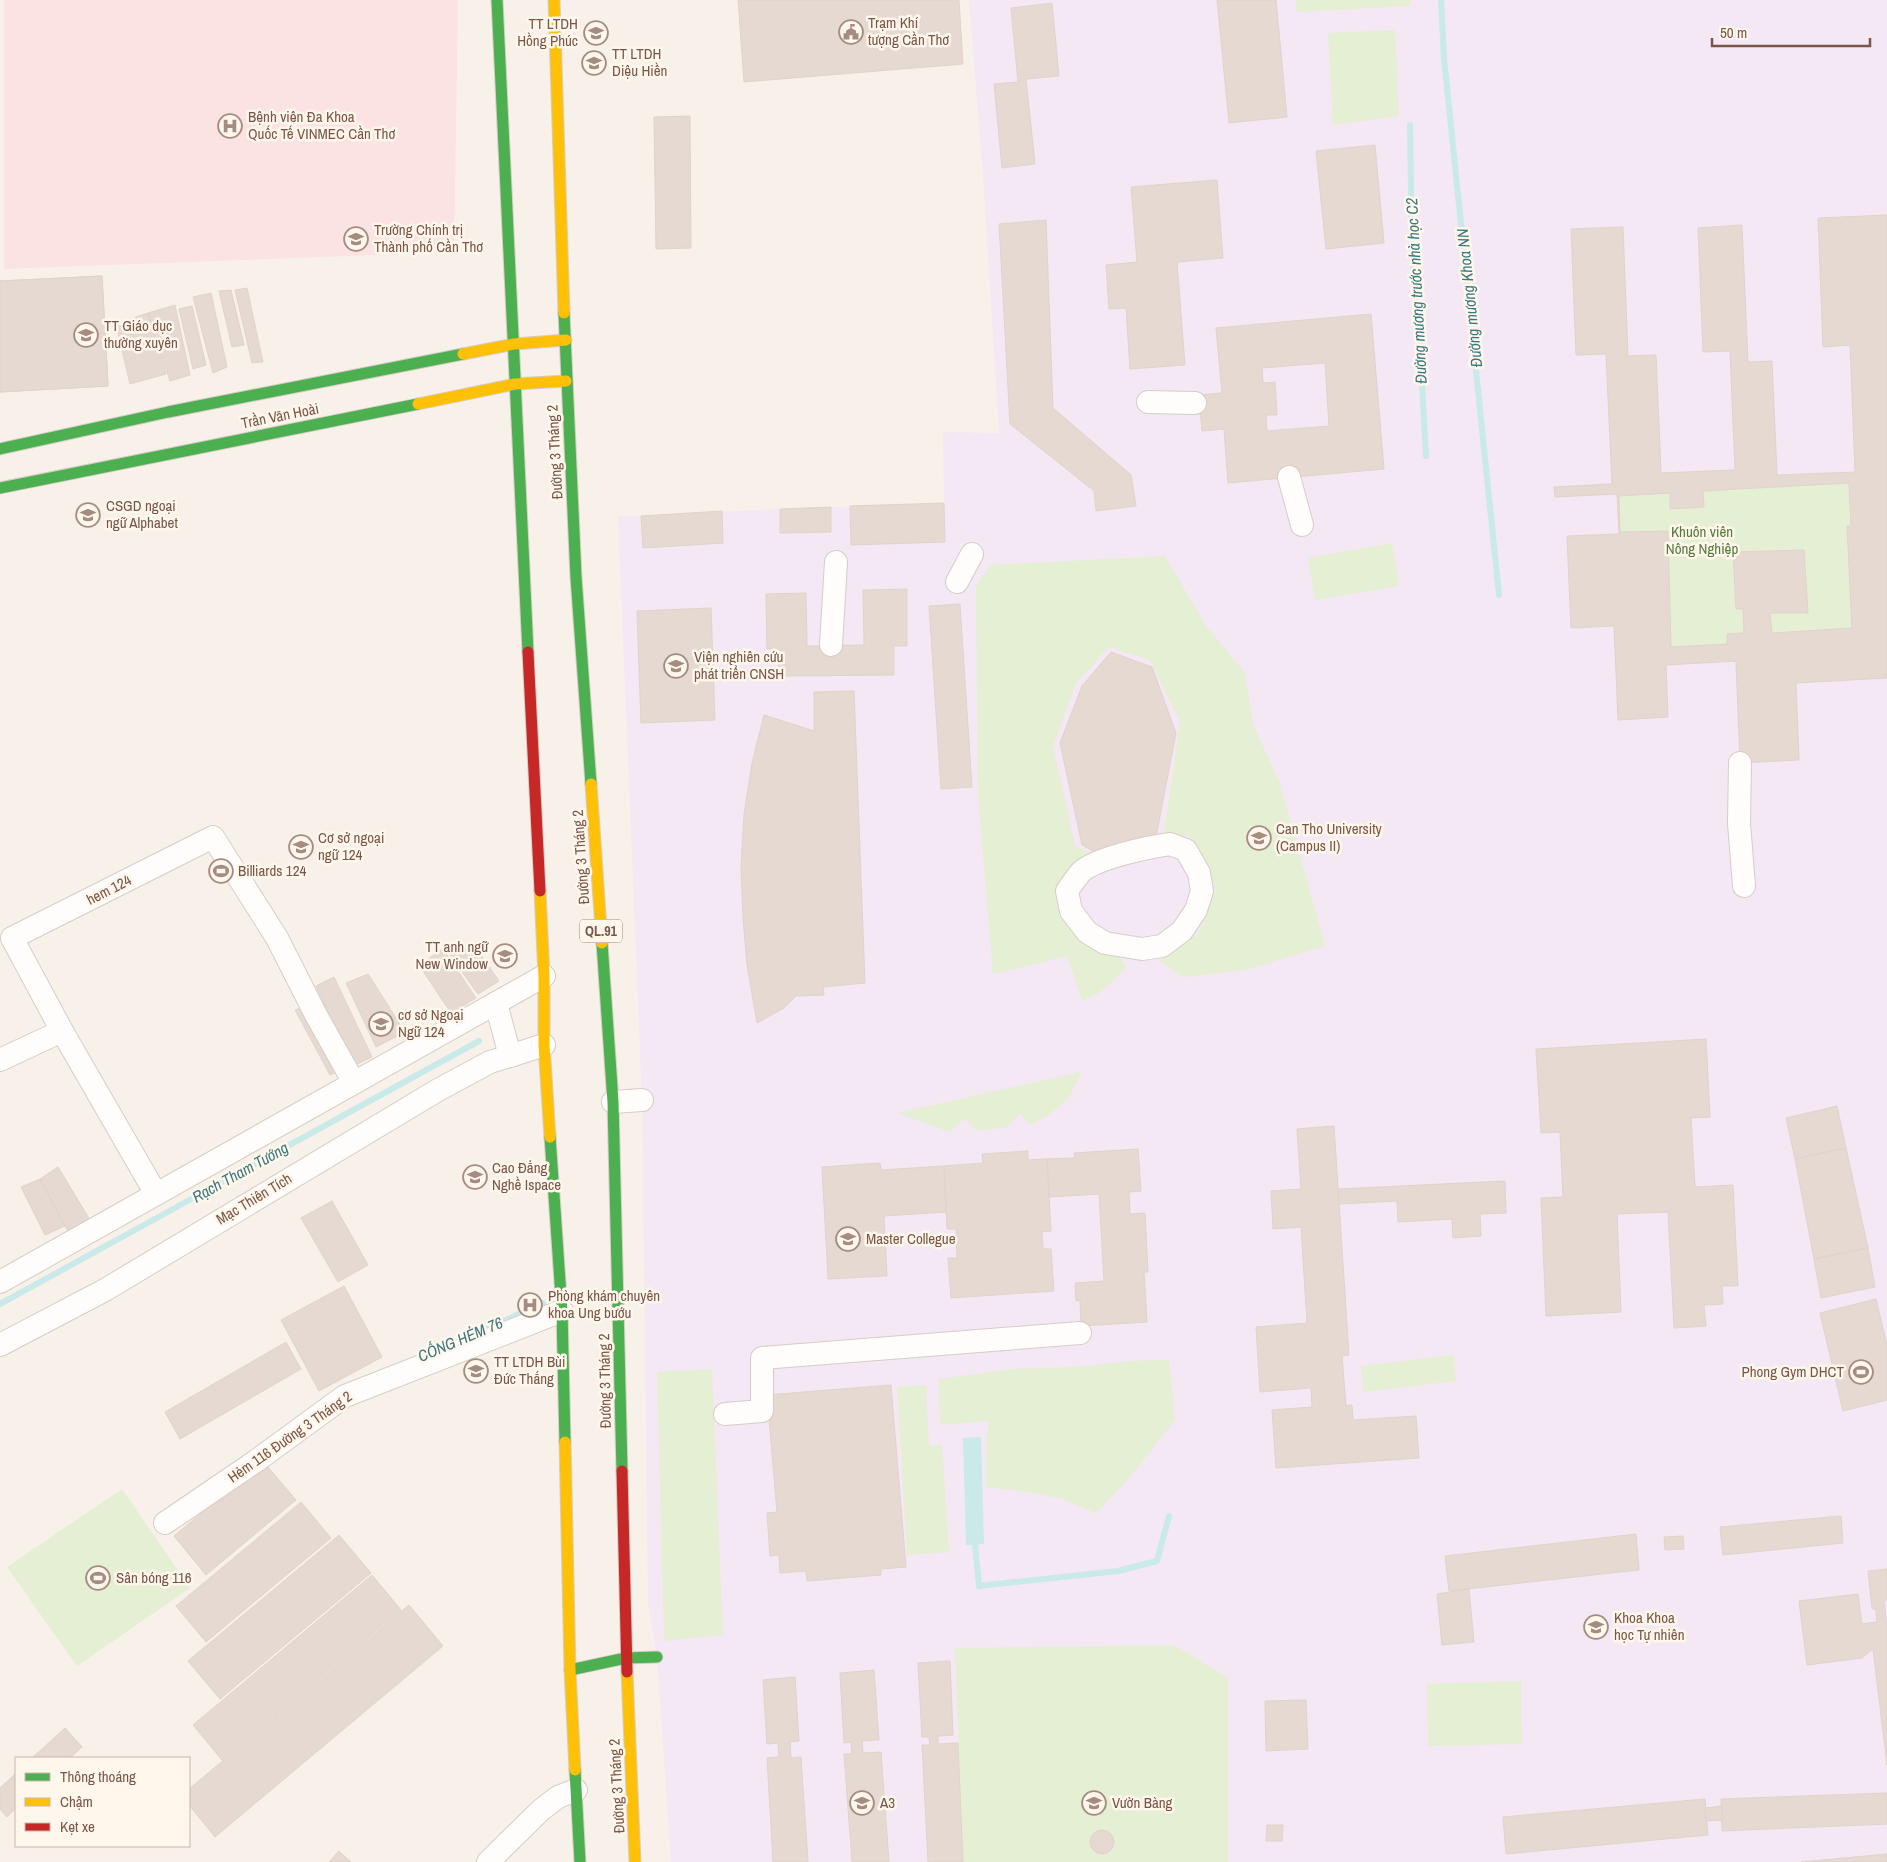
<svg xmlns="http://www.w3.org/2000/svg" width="1887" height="1862" viewBox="0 0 1887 1862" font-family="'Archivo Narrow',sans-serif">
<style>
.education{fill:#f3e8f3}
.medical{fill:#fbe2e3}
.green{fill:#e5efd3}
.water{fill:#cae9e9}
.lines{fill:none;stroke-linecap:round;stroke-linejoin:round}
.stream{stroke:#cae9e9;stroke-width:6}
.building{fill:#e5d9d1;stroke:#e1d3cb;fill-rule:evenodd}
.street-casing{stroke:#d6cdc6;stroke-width:24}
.fast-casing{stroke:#d7cdc6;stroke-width:13}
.slow-casing{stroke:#d7cdc6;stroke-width:13}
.jam-casing{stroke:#d7cdc6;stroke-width:13}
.street{stroke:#fefdfc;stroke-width:22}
.fast{stroke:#4caf50;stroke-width:11}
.slow{stroke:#ffc107;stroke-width:11}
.jam{stroke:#c62828;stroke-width:11}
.labels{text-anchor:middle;stroke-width:5;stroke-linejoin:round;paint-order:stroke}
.shield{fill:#fff6ec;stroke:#a18678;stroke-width:1}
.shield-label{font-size:14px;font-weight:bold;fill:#795647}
.poi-label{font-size:15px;fill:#795647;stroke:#fff6ec;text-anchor:start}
.street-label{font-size:15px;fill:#795647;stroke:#fff6ec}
.park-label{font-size:15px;fill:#527a3c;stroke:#fff6ec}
.water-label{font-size:16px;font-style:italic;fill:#3a787f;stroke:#fff6ec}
</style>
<rect width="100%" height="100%" fill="#f8f1ea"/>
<path class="education" d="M969,0H1887V1862H671L657,1657L648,1604L642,1100L618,516H642L780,509L944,503L943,432L999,433L983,175Z"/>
<path class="medical" d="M4,0H458L454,252L4,269Z"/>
<g class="green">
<path d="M1296,0H1410V6L1296,12Z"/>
<path d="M1395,30L1399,116L1333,125L1328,33Z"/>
<path d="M1849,483L1851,526H1847L1852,628L1772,633L1770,613H1808L1804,550L1733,552L1736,609H1743L1744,633L1727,644L1671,647L1668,532H1620L1619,496L1670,493L1671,509L1703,507V491Z"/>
<path d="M1392,543L1399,586L1315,600L1308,558Z"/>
<path d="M1165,556L1206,626L1245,673L1253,724L1280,784L1325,946L1246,970L1183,977L1160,961L1163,954L1198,934L1216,889L1206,862L1189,836L1164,833L1180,722L1150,660L1109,647L1076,683L1053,746L1075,846L1097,856L1078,869L1067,924L1098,953L1119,957L1127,966C1117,977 1097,999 1082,1000L1067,956L993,974L978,794L976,586L991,565Z"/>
<path d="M1081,1072L1069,1098L1050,1114L1030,1125L1020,1113L1007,1127L977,1131L965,1118L950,1132L897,1113Z"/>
<path d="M1453,1355L1456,1381L1364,1392L1361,1366Z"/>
<path d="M1169,1360L1175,1420L1125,1483L1096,1513L1065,1500L1036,1493L986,1487L987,1435L989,1421L940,1425L939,1379L1012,1369L1075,1367L1130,1361Z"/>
<path d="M712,1369L723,1635L664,1641L657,1372Z"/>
<path d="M926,1385L929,1446L942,1445L949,1552L907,1555L897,1387Z"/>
<path d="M122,1489L190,1588L77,1666L7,1567Z"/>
<path d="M1174,1645L1228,1678V1862H963L955,1648Z"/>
<path d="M1521,1681L1522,1744L1428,1746L1427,1684Z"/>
</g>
<path class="water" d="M981,1437L984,1544L966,1545L963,1438Z"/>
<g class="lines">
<g class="stream">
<path d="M1441,0L1444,58L1499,595"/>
<path d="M1410,125L1412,255L1418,313L1426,456"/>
<path d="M0,1304L479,1041"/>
<path d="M486,1329L543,1303"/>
<path d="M975,1544L979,1586L1118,1571L1157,1561L1169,1516"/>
</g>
</g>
<g class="building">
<path d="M738,0H959L963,64L744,82Z"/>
<path d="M1217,0H1276L1287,117L1229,123Z"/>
<path d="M1052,3L1059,76L1026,79L1035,164L1002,168L994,84L1018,82L1011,8Z"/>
<path d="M690,116L691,248L656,249L654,117Z"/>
<path d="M1375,145L1384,243L1326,249L1316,151Z"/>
<path d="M1217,180L1223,258L1177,262L1185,365L1130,369L1126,308L1109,309L1106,265L1137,262L1131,187Z"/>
<path d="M1887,215V678L1796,683L1799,760L1740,763L1736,661L1666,665L1668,717L1618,720L1614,626L1571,628L1567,536L1619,534L1617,494L1555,497L1554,487L1612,484L1606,354L1576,355L1571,229L1623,227L1628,356L1656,355L1661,473L1735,470L1730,351L1703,352L1698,228L1742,225L1748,362L1772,361L1777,475L1855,472L1850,345L1823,347L1818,218ZM1849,483L1851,526H1847L1852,628L1772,633L1770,613H1808L1804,550L1733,552L1736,609H1743L1744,633L1727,634V644L1671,647L1668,531L1620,532L1619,496L1670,493V509L1704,507L1703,491Z"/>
<path d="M1046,220L1053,408L1131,475L1136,506L1096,511L1094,491L1010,424L999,224Z"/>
<path d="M102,276L108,386L0,392V281ZM66,310L69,357L35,360L32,312Z"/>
<path d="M102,276L108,386L0,392V281Z"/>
<path d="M247,288L263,362L252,363L235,290Z"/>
<path d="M231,290L244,345L232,347L219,291Z"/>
<path d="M211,293L227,367L213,373L193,297Z"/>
<path d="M175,305L190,375L170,381L148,313Z"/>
<path d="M192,306L206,365L193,369L179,309Z"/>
<path d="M148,313L166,374L130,384L116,324Z"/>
<path d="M1371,314L1384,469L1228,483L1224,429L1202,431L1199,395L1222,393L1216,328ZM1325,363L1329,426L1267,431L1266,415H1277L1275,382L1263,383L1262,368Z"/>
<path d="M944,503L945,542L851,545L850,506Z"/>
<path d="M831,507V532L780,533V509Z"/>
<path d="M722,511L723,543L643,548L641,516Z"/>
<path d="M907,589V646H894V675L779,676L778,648L767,649L766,594L806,593L807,646L864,645L863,590Z"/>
<path d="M960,604L972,787L941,789L929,606Z"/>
<path d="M711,608L715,720L641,723L637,611Z"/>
<path d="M1111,652L1152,667L1176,733L1156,837L1104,857L1082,845L1060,743L1082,686Z"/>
<path d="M854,691L865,983L823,987L824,995L796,996L784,1008L757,1023L747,965L743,918L741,867L744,815L752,763L764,715L814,731V692Z"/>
<path d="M472,942L499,981L478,994L450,955Z"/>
<path d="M443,949L476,998L451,1013L419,965Z"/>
<path d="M368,974L405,1032L376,1047L346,983Z"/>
<path d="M334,977L372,1057L353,1066L316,986Z"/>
<path d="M306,1006L341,1070L330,1075L295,1010Z"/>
<path d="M1706,1039L1710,1117L1691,1118L1695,1187L1733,1185L1738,1286H1722L1723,1304L1704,1305L1706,1326L1674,1328L1668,1212L1617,1214L1621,1312L1546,1316L1541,1198L1563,1197L1560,1132L1541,1133L1536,1049Z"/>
<path d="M1837,1106L1846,1148L1795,1159L1786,1118Z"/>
<path d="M1334,1126L1349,1355L1342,1356L1346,1406L1352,1405L1353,1420L1416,1416L1419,1458L1276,1468L1272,1410L1312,1407L1311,1388L1260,1392L1256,1327L1307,1323L1301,1227L1273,1229L1271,1191L1301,1189L1297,1129Z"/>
<path d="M1846,1148L1868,1248L1814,1259L1795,1159Z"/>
<path d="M1138,1149L1141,1191L1129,1192L1130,1214L1145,1213L1148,1272H1144L1147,1322L1081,1326L1080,1300L1076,1301L1075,1283L1104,1281L1099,1194L1049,1197L1047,1159L1075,1158L1074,1153Z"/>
<path d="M1028,1151V1160L1047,1159L1051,1231L1042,1232L1043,1249H1051L1054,1291L951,1298L948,1258H957L956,1229H947L944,1166L983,1163L982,1154Z"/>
<path d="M880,1163L881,1170L944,1166L946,1212L884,1216L887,1276L828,1279L822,1167Z"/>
<path d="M58,1167L90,1220L69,1233L40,1179Z"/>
<path d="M40,1179L65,1226L45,1235L21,1187Z"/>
<path d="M1505,1181L1506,1213L1480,1214L1481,1236L1453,1238L1452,1219L1398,1222L1397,1201L1339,1204L1338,1189Z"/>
<path d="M332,1201L368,1265L338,1282L301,1218Z"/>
<path d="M1868,1248L1875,1287L1821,1298L1814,1259Z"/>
<path d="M344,1286L382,1357L319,1391L281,1320Z"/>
<path d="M1876,1299L1887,1345V1400L1843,1411L1820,1313Z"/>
<path d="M286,1342L301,1369L180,1439L165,1412Z"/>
<path d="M891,1385L906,1567L881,1569V1575L807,1581L806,1571L780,1573L779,1555L770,1556L767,1513L777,1512L767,1395Z"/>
<path d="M263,1461L296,1500L206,1575L174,1536Z"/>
<path d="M301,1502L331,1538L206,1642L176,1606Z"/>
<path d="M1841,1516L1843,1543L1723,1555L1720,1527Z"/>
<path d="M1636,1534L1639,1570L1449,1591L1445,1556Z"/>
<path d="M339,1535L371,1573L220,1699L188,1661Z"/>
<path d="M1683,1536L1684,1549L1665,1550L1664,1537Z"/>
<path d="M1887,1569V1600H1884L1887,1627V1765L1873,1649L1862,1658L1807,1665L1799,1601L1858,1594L1862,1624L1877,1622L1876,1610L1872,1608L1868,1571Z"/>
<path d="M372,1575L401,1610L222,1760L193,1725Z"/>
<path d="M1469,1589L1474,1642L1442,1645L1437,1594Z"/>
<path d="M409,1605L443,1646L215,1837L189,1805V1789Z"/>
<path d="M950,1661L953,1735L938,1736V1744L958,1743L963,1862H928L922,1745H930L929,1737H922L918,1663Z"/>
<path d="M874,1670L879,1740L862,1741L863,1753L881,1752L889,1862H852L844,1754H852L851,1742L844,1743L840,1673Z"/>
<path d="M795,1677L799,1741L790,1742L791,1758L801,1757L808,1862H773L767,1758L779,1757L778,1743L767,1744L763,1680Z"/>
<path d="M1306,1700L1308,1749L1266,1751L1265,1701Z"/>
<path d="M65,1728L82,1747L70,1758H32Z"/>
<path d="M16,1773V1808L7,1817L0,1809V1788Z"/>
<path d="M1887,1793V1824L1722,1831L1721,1799Z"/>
<path d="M1705,1799L1708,1835L1506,1854L1503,1817Z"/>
<path d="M1722,1806V1820L1706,1821L1705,1808Z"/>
<path d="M1267,1825H1283L1282,1841H1266Z"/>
<circle cx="1102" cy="1842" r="12"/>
<path d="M339,1851L351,1862H329Z"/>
<path d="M1887,1854V1862H1801Z"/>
</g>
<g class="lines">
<g class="street-casing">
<g id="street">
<path d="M1148,402L1195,403"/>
<path d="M1289,477L1302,525"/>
<path d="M957,582L972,554"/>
<path d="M831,645L836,562"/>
<path d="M1740,763L1739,823L1744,886"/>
<path d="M1170,844L1186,850L1199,873L1202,891L1196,910L1182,931L1162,946L1142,949L1105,943L1087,932L1071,911L1067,891C1071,885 1076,878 1081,872C1096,858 1149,847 1170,844Z"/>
<path d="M544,976L496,1003L510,1056L544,1045"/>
<path d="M0,1060L62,1031"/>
<path d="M613,1102L642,1100"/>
<path d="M156,1194L62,1031L12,938L213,837L277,938L316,1015L354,1083"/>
<path d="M0,1282L496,1003"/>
<path d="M0,1345L105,1290L438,1090L490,1062L510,1056"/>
<path d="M725,1414L762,1411V1358L1080,1333"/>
<path d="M165,1523L256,1461L345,1396L562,1311"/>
<path d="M488,1862L541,1810L558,1797L576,1790"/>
</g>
</g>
<g class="fast-casing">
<g id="fast">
<path d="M497,0L528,652"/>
<path d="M564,313L576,577L591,784"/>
<path d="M0,449L168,412L463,354"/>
<path d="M0,488L418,404"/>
<path d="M602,943L613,1102L622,1471"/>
<path d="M550,1137L562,1311L565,1442"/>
<path d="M570,1670L626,1658L657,1657"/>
<path d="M575,1770L580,1862"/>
</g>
</g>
<g class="slow-casing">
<g id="slow">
<path d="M554,0L564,313"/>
<path d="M463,354L514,344L566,340"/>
<path d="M418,404L515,384L566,381"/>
<path d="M591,784L602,943"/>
<path d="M540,891L544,976V1045L550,1137"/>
<path d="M565,1442L570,1670L575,1770"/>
<path d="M627,1672L635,1862"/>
</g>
</g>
<g class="jam-casing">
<g id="jam">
<path d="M528,652L540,891"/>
<path d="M622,1471L627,1672"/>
</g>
</g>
<use href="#street" class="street"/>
<use href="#fast" class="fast"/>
<use href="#slow" class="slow"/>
<use href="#jam" class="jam"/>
</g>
<defs>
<g id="civic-ring" transform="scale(1.25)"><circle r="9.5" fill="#fff6ec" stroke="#a58c80" stroke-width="1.5"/><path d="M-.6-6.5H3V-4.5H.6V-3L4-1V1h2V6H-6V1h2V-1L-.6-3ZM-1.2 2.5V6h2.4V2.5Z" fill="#a58c80"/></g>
<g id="school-ring" transform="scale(1.25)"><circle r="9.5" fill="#fff6ec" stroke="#a58c80" stroke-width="1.5"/><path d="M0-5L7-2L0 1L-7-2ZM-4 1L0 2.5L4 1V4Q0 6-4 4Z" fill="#a58c80"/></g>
<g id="hospital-ring" transform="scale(1.25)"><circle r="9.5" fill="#fff6ec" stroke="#a58c80" stroke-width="1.5"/><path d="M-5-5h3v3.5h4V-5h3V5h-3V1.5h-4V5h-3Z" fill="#a58c80"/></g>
<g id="university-ring" transform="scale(1.25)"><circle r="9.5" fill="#fff6ec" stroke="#a58c80" stroke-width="1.5"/><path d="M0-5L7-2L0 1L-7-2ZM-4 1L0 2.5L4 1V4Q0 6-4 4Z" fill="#a58c80"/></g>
<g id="stadium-ring" transform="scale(1.25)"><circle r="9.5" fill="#fff6ec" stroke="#a58c80" stroke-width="1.5"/><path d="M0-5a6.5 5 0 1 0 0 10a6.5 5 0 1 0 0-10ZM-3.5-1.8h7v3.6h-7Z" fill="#a58c80"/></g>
</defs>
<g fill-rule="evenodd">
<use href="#civic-ring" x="851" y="32"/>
<use href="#school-ring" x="596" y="33"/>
<use href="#school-ring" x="594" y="63"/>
<use href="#hospital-ring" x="230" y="126"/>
<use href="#university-ring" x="356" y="239"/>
<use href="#school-ring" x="86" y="335"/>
<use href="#school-ring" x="88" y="515"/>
<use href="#school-ring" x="676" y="666"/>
<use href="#university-ring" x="1259" y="838"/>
<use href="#school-ring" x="301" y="847"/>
<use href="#stadium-ring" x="221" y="871"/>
<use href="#school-ring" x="505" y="956"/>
<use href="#school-ring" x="381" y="1024"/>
<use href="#school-ring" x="475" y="1177"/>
<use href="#university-ring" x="848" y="1239"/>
<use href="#hospital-ring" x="530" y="1305"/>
<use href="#school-ring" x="476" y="1371"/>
<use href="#stadium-ring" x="1861" y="1372"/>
<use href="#stadium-ring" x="98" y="1578"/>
<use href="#school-ring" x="1596" y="1627"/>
<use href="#school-ring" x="862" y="1803"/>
<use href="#school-ring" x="1094" y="1803"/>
</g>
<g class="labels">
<rect class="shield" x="580" y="919.5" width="42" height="23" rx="4"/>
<g class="shield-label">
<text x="601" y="936">QL.91</text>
</g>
<g class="poi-label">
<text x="868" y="28">Trạm Khí<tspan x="868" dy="17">tượng Cần Thơ</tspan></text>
<text x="578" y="29" text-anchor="end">TT LTDH<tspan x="578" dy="17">Hồng Phúc</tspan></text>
<text x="612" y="59">TT LTDH<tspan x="612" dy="17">Diệu Hiền</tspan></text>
<text x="248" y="122">Bệnh viện Đa Khoa<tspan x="248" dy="17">Quốc Tế VINMEC Cần Thơ</tspan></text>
<text x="374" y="235">Trường Chính trị<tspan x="374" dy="17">Thành phố Cần Thơ</tspan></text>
<text x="104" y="331">TT Giáo dục<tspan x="104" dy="17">thường xuyên</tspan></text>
<text x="106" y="511">CSGD ngoại<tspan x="106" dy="17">ngữ Alphabet</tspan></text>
<text x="694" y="662">Viện nghiên cứu<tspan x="694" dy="17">phát triển CNSH</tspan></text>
<text x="1276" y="834">Can Tho University<tspan x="1276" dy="17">(Campus II)</tspan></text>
<text x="318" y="843">Cơ sở ngoại<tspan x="318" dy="17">ngữ 124</tspan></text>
<text x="238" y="876">Billiards 124</text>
<text x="488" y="952" text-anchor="end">TT anh ngữ<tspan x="488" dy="17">New Window</tspan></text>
<text x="398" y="1020">cơ sở Ngoại<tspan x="398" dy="17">Ngữ 124</tspan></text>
<text x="492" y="1173">Cao Đẳng<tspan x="492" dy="17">Nghề Ispace</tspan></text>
<text x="866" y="1244">Master Collegue</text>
<text x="548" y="1301">Phòng khám chuyên<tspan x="548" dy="17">khoa Ung bướu</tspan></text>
<text x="494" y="1367">TT LTDH Bùi<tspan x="494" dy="17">Đức Thắng</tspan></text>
<text x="1844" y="1377" text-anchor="end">Phong Gym DHCT</text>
<text x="116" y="1583">Sân bóng 116</text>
<text x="1614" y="1623">Khoa Khoa<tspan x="1614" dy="17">học Tự nhiên</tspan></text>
<text x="880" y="1808">A3</text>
<text x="1112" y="1808">Vườn Bàng</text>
</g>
<g class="street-label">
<text transform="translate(280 416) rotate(-11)" y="5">Trần Văn Hoài</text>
<text transform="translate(555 452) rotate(-93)" y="5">Đường 3 Tháng 2</text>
<text transform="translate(581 857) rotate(-94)" y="5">Đường 3 Tháng 2</text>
<text transform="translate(109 890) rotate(-27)" y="5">hem 124</text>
<text transform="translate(254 1199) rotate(-31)" y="5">Mạc Thiên Tích</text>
<text transform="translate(605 1381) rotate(-91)" y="5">Đường 3 Tháng 2</text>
<text transform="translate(290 1437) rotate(-35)" y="5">Hẻm 116 Đường 3 Tháng 2</text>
<text transform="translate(617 1786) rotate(-93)" y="5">Đường 3 Tháng 2</text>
</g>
<g class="park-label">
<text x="1702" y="537">Khuôn viên<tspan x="1702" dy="17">Nông Nghiệp</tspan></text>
</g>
<g class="water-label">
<text transform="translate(1416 291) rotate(-93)" y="6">Đường mương trước nhà học C2</text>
<text transform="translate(1469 298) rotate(-96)" y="6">Đường mương Khoa NN</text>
<text transform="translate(240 1172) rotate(-29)" y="6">Rạch Tham Tướng</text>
<text transform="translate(460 1339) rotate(-23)" y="6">CỐNG HẺM 76</text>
</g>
</g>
<rect x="15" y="1757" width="175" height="90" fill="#fff6ec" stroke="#c9b6aa"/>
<rect x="25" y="1773" width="25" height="8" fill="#4caf50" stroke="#c9b6aa"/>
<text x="60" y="1782" font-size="15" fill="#795647">Thông thoáng</text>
<rect x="25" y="1798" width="25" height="8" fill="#ffc107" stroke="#c9b6aa"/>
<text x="60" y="1807" font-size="15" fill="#795647">Chậm</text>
<rect x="25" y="1823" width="25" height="8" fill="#c62828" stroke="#c9b6aa"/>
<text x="60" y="1832" font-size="15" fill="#795647">Kẹt xe</text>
<path d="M1712 38v8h158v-8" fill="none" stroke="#795647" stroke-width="2.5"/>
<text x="1720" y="38" font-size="15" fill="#795647" stroke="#fff6ec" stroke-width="4" paint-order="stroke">50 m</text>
</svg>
